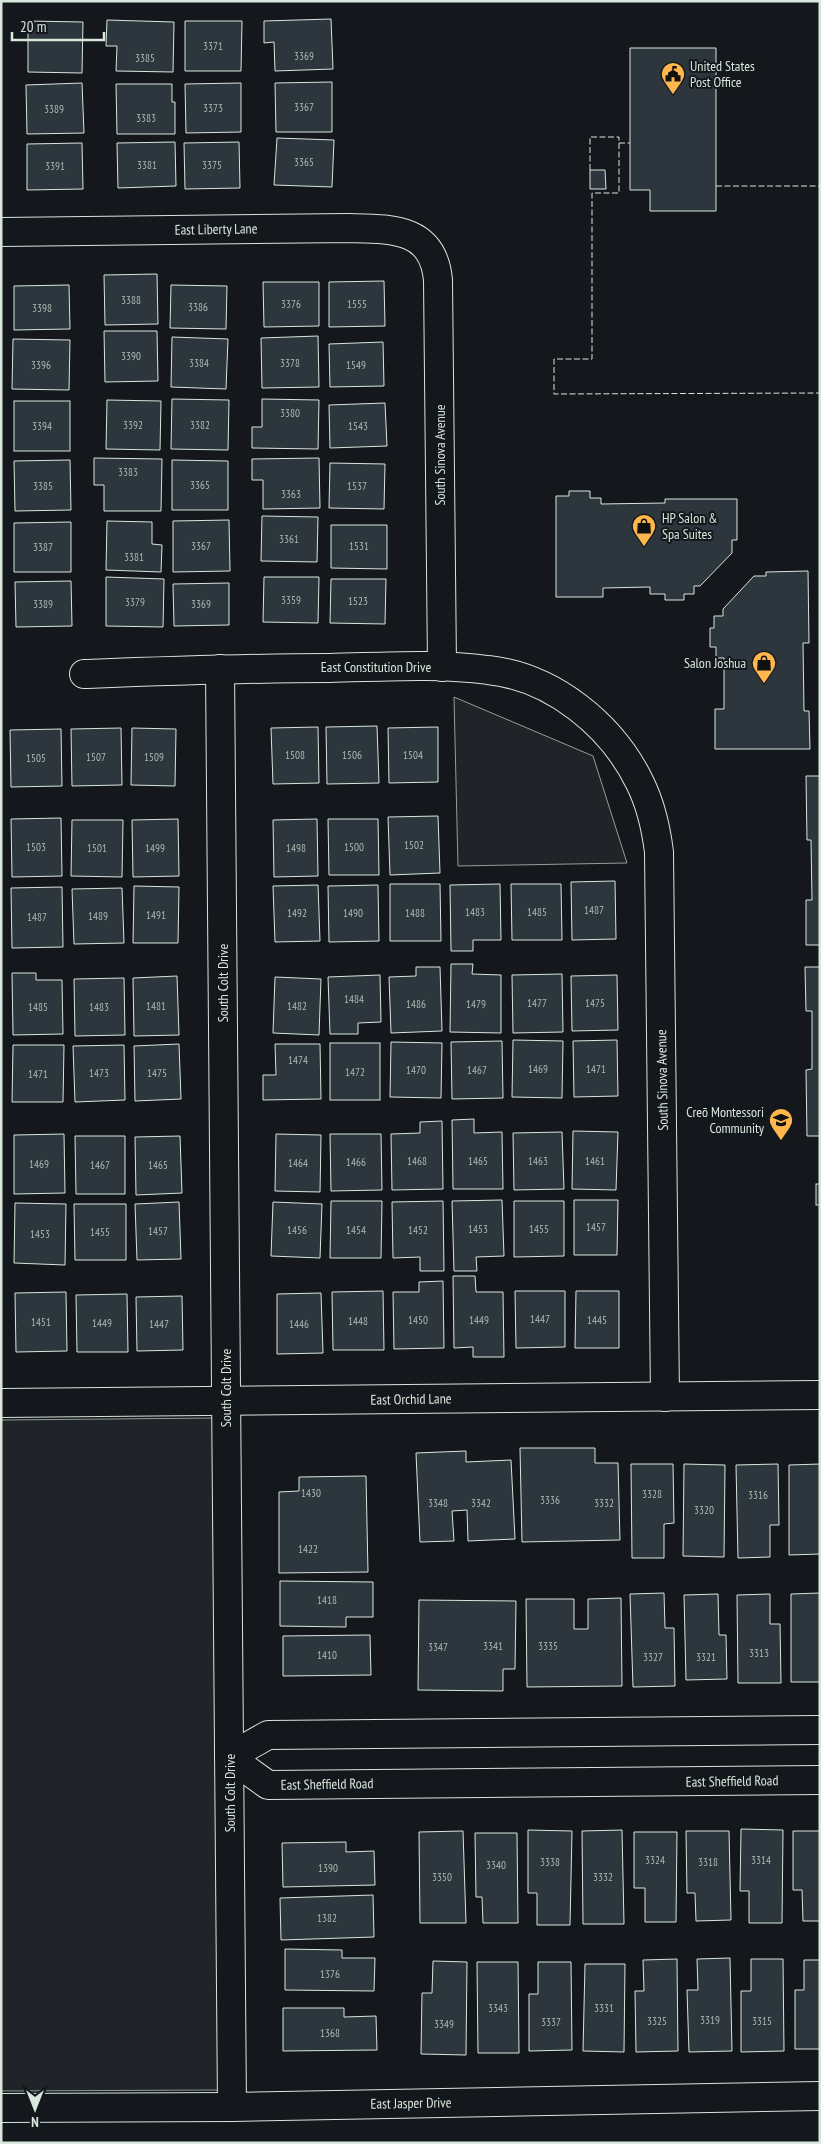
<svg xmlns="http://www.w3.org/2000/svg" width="821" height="2144" viewBox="0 0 821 2144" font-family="'PT Sans Narrow',sans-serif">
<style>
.green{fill:#202428;stroke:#939e99}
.building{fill:#2c363c;stroke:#d8e6dc}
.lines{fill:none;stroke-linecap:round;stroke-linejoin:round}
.minor-casing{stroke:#d8e6dc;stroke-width:30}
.minor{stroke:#14181c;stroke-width:28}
.fence{stroke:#d8e6dc;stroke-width:1;stroke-dasharray:6 2.5;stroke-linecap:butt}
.labels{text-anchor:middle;stroke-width:4;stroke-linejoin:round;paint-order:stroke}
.number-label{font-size:11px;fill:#adbab4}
.poi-label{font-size:14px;fill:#d8e6dc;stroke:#14181c;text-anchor:start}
.street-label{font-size:14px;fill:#d8e6dc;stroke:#14181c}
</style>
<rect width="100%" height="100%" fill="#14181c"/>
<g class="green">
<path d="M454,697L593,756L627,863L458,866Z"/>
<path d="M215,1418L221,2090L1,2091V1420Z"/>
</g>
<g class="building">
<path d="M331,19L333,69L275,71L274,42L264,43V21Z"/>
<path d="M107,20L174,22L173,72L116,71L117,46H106Z"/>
<path d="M28,21L83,22L82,73L28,72Z"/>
<path d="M185,21H242L241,71H185Z"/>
<path d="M630,48H716V211H650V190H630Z"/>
<path d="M332,82V132H276L275,83Z"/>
<path d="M82,83L84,133L27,134L26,85Z"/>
<path d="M241,83V132L186,133L185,84Z"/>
<path d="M116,84H172V102H175V134H117Z"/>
<path d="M277,138L334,140L332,187L274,185Z"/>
<path d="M175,142L176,186L118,188L117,143Z"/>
<path d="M239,142L240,188L185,189L184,143Z"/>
<path d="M82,143L83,189L27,190V144Z"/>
<path d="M590,170H605L606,189H590Z"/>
<path d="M157,274L158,324L105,325L104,275Z"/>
<path d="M384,281L385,326L329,327V282Z"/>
<path d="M263,282H319V326L264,327Z"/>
<path d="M69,285L70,329L14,330V286Z"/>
<path d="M171,285L227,286L226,329L170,328Z"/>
<path d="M104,331H157L158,381L105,382Z"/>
<path d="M318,336L319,387L262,388L261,338Z"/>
<path d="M172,337L228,339L226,389L171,387Z"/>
<path d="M13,339L70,340L69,390L12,389Z"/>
<path d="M383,342L384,386L330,387L329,344Z"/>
<path d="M172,399L229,400L228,450L171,449Z"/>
<path d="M262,399L319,400L318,449L252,448V427H262Z"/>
<path d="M107,400L161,401L160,450L106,449Z"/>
<rect x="14" y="401" width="56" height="50"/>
<path d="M385,403L387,446L330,448L329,405Z"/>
<path d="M94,458L162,459L161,511H104V485H94Z"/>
<path d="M319,458L320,508L263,509V480H252V459Z"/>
<path d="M70,460L71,510L15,511L14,461Z"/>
<path d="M172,460L228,461V510H172Z"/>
<path d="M330,463L385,464L384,509L329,508Z"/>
<path d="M569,491H590V498H601V504L665,503V499H737V540H732V553L700,586H694V594H684V600H665V594H650V587L603,588V597H556V496H569Z"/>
<path d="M262,516L318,517L317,562L261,561Z"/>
<path d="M229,520L230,571L173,572V521Z"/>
<path d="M107,521L152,522V544L162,545L161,572L106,570Z"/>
<path d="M71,522V572H14V523Z"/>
<path d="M331,525H387V569L331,568Z"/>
<path d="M808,571L809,643H803L804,711H809L810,749H715V709H724V658H716V647H710V628H714V616H723V609L754,576H766V572Z"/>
<path d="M106,577L164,579L163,627L106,626Z"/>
<path d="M264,577H319L318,623L263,622Z"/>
<path d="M331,579H386L385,624L330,623Z"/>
<path d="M71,581L72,626L16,627L15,582Z"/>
<path d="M229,583V625L174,626L173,584Z"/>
<path d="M377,726L379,783L327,784L326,727Z"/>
<path d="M318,727L319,783L273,784L271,728Z"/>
<path d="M438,727V782L389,783L388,728Z"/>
<path d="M121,728L122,785L72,786L71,729Z"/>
<path d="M132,728L176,729L175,786L131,785Z"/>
<path d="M61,729L62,786L11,787L10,730Z"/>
<path d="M806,776H820V945H806V900H812L811,840H807Z"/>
<path d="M438,816L440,873L390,875L388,817Z"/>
<path d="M61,818L62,876L12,877L11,819Z"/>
<path d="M178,819L179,876L133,877L132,820Z"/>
<path d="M317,819L318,876L274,877L273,820Z"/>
<path d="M328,819H378L379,875H329Z"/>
<path d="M72,820H123L122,877L71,876Z"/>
<path d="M615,881L616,939L572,940L571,882Z"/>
<path d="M390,884H440L441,941H390Z"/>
<path d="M500,884L501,940H473V951H451L450,885Z"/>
<path d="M511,884H561L562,940H512Z"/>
<path d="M318,885L320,941L275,942L273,886Z"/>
<path d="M378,885L379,941L329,942L328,886Z"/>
<path d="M134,886L179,887L178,943H133Z"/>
<path d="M62,887L63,947L12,948L11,888Z"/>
<path d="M122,888L124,943L74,944L72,889Z"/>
<path d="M451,964H473L472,974L501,975V1033L450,1032Z"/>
<path d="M416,967H440L442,1031L391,1033L389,977L416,976Z"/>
<path d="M805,967H820V1136H807L806,1070L812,1069V1011H806Z"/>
<path d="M12,973H36V980H62L63,1034L13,1035Z"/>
<path d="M562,974L563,1032L513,1033L512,975Z"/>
<path d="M380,975L381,1022L358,1023V1034H330L328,977Z"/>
<path d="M617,975L618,1030L572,1031L571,976Z"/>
<path d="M177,976L179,1035L134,1036L133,978Z"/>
<path d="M275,977L321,979L319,1035L273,1033Z"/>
<path d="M124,978L125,1035L75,1036L74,979Z"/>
<path d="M513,1040L563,1041L562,1098L512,1097Z"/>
<path d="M617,1040L618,1096L574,1097L573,1041Z"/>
<path d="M502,1041L503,1098L452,1099L451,1042Z"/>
<path d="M391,1042L442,1043L441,1098L390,1097Z"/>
<rect x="330" y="1043" width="50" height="57"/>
<path d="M179,1044L181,1099L135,1101L134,1046Z"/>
<path d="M275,1044H320L321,1099L263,1100V1075H276Z"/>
<path d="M13,1045H64L63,1102H12Z"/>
<path d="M124,1045L125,1100L75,1102L73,1046Z"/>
<path d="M474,1119V1133L502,1132L503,1189H453L452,1120Z"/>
<path d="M442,1121L443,1189L392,1190L391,1134L420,1133V1122Z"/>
<path d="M573,1131L618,1132L616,1190L572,1189Z"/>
<path d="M562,1132L564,1189L514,1190L513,1133Z"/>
<path d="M64,1134L65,1193L14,1194V1135Z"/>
<path d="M276,1134L321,1135L320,1192L275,1191Z"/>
<path d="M330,1134H381L382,1190L331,1191Z"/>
<path d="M75,1136H125V1194H76Z"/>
<path d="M180,1136L182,1193L136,1195L135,1137Z"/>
<rect x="816" y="1184" width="4" height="21"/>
<path d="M502,1200L504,1256L476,1257L477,1271H454L452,1201Z"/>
<path d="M574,1200H618L617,1255H574Z"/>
<path d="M331,1201H382L381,1258H330Z"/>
<path d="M443,1201L444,1271H420V1257L393,1258L392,1202Z"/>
<path d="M514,1201H564V1256L514,1257Z"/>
<path d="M179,1202L181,1259L137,1260L135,1204Z"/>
<path d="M273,1202L322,1204L320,1258L271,1256Z"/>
<path d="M15,1203L66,1204L65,1265L14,1263Z"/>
<path d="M74,1204H126V1260H75Z"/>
<path d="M453,1276H475L476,1292H503L504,1357H473V1347L454,1348Z"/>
<path d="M443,1281L444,1348L394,1349L393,1292H419V1282Z"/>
<path d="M383,1291L384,1350H333L332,1292Z"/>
<path d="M515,1291H565V1347L516,1348Z"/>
<path d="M576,1291H619V1348H575Z"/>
<path d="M66,1292L67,1351L16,1352L15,1293Z"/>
<path d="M321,1293L323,1353L277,1354V1294Z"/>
<path d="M127,1294L128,1352H77L76,1295Z"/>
<path d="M182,1296L183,1350L137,1351L136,1297Z"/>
<path d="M520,1448H595V1463H618L620,1540L522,1542Z"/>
<path d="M466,1451V1462L511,1460L515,1539L468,1541L467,1510L452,1511L454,1541L420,1542L416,1453Z"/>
<path d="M631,1464H673L674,1523L664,1524V1558H632Z"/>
<path d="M684,1464L725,1465L724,1557L683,1556Z"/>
<path d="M778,1464L779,1525H770V1557L738,1558L736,1465Z"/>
<path d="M820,1464V1554L789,1555V1465Z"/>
<path d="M366,1476L368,1572L279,1573V1492L299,1491V1477Z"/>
<path d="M280,1581L373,1582V1617H346V1627L280,1626Z"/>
<path d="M664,1593L665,1628H674L675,1686L633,1687L630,1594Z"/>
<path d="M820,1593V1682H791V1594Z"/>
<path d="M718,1594L719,1635H726L727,1679L686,1680L684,1595Z"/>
<path d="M770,1594V1624H780L781,1683H738L737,1595Z"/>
<path d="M621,1598L622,1686L527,1687L526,1599H574V1629H588V1599Z"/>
<path d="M419,1600L516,1601L515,1669H503V1691L418,1690Z"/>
<path d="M370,1635L371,1675L283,1676V1636Z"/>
<path d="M741,1829L783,1830L782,1923H749V1891H740Z"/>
<path d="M528,1830L572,1831L570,1925H537V1893H528Z"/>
<path d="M622,1830L624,1924H583L582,1831Z"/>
<path d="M463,1831L466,1923H420L419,1832Z"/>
<path d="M686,1831H729L731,1920L696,1921L695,1893H687Z"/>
<path d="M793,1831H820V1921H803L802,1890H793Z"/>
<path d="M634,1832H677L676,1922H645V1888H634Z"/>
<path d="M475,1833H517L518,1923H483L482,1897H476Z"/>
<path d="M346,1842V1852L374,1851L375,1885L283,1887L282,1843Z"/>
<path d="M373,1895L374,1937L281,1940L280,1898Z"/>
<path d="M285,1949L342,1950V1958H375L374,1991L285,1990Z"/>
<path d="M730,1958L732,2051L689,2052L687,1990H698L697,1959Z"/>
<path d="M677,1959L678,2051L636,2052L635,1991H644L643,1960Z"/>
<path d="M751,1959H783L784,2051L741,2052V1991H751Z"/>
<path d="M804,1960H820V2049H795V1990H804Z"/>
<path d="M433,1961L467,1962L466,2055L421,2054L422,1993H432Z"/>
<path d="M477,1962H518L519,2053H478Z"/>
<path d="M538,1962H571L572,2050L529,2051V1994H538Z"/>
<path d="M585,1964H625L624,2052L583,2051Z"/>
<path d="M283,2008H344V2017L376,2016L377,2050L283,2051Z"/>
</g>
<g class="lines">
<g class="minor-casing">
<g id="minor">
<path d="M1,232L349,228C391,229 433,227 438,280L442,667"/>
<path d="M220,669L232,2107"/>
<path d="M84,674C166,671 247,668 329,668C382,667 436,663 488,670C553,677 612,725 640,783C651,805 656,828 659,852L665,1397"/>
<path d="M1,1403L820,1395"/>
<path d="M820,1730L268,1735L229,1757L268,1785L820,1780"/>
<path d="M1,2108L232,2107L820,2096"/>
</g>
</g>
<use href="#minor" class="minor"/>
<g class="fence">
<path d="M619,143H630"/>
<path d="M590,170V137H619V193H592V359H554V394L820,393"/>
<path d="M716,186H820"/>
</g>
</g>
<defs>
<g id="civic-pin" transform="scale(1.25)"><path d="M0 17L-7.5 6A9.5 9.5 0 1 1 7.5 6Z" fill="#ffb74d" stroke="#14181c"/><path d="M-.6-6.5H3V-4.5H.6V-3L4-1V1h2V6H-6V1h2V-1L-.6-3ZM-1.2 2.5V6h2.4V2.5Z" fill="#111"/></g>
<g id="shop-pin" transform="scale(1.25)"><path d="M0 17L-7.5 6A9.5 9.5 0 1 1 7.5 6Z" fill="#ffb74d" stroke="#14181c"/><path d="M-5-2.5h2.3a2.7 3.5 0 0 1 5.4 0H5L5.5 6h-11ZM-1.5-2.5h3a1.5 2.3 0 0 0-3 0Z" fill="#111"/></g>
<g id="school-pin" transform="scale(1.25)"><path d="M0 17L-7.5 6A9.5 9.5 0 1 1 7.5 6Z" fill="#ffb74d" stroke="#14181c"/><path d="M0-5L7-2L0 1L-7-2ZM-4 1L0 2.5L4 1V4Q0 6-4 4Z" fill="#111"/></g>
</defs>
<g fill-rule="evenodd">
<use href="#civic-pin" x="673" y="74"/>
<use href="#shop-pin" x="644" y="526"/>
<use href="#shop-pin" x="764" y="663"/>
<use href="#school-pin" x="781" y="1120"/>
</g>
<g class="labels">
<g class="number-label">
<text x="213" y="50">3371</text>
<text x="304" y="60">3369</text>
<text x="145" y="62">3385</text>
<text x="304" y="111">3367</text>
<text x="213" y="112">3373</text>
<text x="54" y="113">3389</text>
<text x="146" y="122">3383</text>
<text x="304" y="166">3365</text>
<text x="147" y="169">3381</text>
<text x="212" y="169">3375</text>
<text x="55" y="170">3391</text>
<text x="131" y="304">3388</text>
<text x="291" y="308">3376</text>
<text x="357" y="308">1555</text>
<text x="198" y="311">3386</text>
<text x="42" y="312">3398</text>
<text x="131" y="360">3390</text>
<text x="199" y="367">3384</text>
<text x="290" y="367">3378</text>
<text x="41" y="369">3396</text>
<text x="356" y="369">1549</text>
<text x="290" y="417">3380</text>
<text x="133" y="429">3392</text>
<text x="200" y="429">3382</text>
<text x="42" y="430">3394</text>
<text x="358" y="430">1543</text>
<text x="128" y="476">3383</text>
<text x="200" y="489">3365</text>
<text x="43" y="490">3385</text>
<text x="357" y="490">1537</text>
<text x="291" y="498">3363</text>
<text x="289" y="543">3361</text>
<text x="201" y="550">3367</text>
<text x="359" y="550">1531</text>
<text x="43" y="551">3387</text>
<text x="134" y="561">3381</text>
<text x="291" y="604">3359</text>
<text x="358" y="605">1523</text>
<text x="135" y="606">3379</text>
<text x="43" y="608">3389</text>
<text x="201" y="608">3369</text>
<text x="295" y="759">1508</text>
<text x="352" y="759">1506</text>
<text x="413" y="759">1504</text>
<text x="96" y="761">1507</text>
<text x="154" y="761">1509</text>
<text x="36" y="762">1505</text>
<text x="414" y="849">1502</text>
<text x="36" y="851">1503</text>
<text x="354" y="851">1500</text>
<text x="97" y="852">1501</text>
<text x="155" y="852">1499</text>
<text x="296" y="852">1498</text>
<text x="594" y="914">1487</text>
<text x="475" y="916">1483</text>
<text x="537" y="916">1485</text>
<text x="297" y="917">1492</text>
<text x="353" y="917">1490</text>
<text x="415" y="917">1488</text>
<text x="156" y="919">1491</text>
<text x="98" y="920">1489</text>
<text x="37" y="921">1487</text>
<text x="354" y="1003">1484</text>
<text x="537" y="1007">1477</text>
<text x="595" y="1007">1475</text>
<text x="416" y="1008">1486</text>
<text x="476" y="1008">1479</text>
<text x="156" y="1010">1481</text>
<text x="297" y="1010">1482</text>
<text x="38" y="1011">1485</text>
<text x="99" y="1011">1483</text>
<text x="298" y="1064">1474</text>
<text x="538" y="1073">1469</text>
<text x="596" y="1073">1471</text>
<text x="416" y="1074">1470</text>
<text x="477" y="1074">1467</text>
<text x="355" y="1076">1472</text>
<text x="99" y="1077">1473</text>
<text x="157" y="1077">1475</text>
<text x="38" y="1078">1471</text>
<text x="417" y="1165">1468</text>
<text x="478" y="1165">1465</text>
<text x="538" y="1165">1463</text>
<text x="595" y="1165">1461</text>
<text x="356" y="1166">1466</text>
<text x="298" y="1167">1464</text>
<text x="39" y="1168">1469</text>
<text x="100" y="1169">1467</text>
<text x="158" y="1169">1465</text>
<text x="596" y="1231">1457</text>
<text x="478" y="1233">1453</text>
<text x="539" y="1233">1455</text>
<text x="297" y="1234">1456</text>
<text x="356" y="1234">1454</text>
<text x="418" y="1234">1452</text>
<text x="158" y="1235">1457</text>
<text x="100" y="1236">1455</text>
<text x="40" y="1238">1453</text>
<text x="540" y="1323">1447</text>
<text x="418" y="1324">1450</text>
<text x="479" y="1324">1449</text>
<text x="597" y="1324">1445</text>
<text x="358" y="1325">1448</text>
<text x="41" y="1326">1451</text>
<text x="102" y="1327">1449</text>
<text x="159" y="1328">1447</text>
<text x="299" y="1328">1446</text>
<text x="311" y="1497">1430</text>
<text x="652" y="1498">3328</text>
<text x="758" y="1499">3316</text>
<text x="550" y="1504">3336</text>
<text x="438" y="1507">3348</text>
<text x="481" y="1507">3342</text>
<text x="604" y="1507">3332</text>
<text x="704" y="1514">3320</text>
<text x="308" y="1553">1422</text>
<text x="327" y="1604">1418</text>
<text x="493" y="1650">3341</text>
<text x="548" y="1650">3335</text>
<text x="438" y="1651">3347</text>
<text x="759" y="1657">3313</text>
<text x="327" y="1659">1410</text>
<text x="653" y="1661">3327</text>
<text x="706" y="1661">3321</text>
<text x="655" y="1864">3324</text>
<text x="761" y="1864">3314</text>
<text x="550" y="1866">3338</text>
<text x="708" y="1866">3318</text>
<text x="496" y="1869">3340</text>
<text x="328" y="1872">1390</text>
<text x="442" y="1881">3350</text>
<text x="603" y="1881">3332</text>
<text x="327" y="1922">1382</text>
<text x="330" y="1978">1376</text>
<text x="498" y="2012">3343</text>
<text x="604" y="2012">3331</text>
<text x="710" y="2024">3319</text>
<text x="657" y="2025">3325</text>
<text x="762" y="2025">3315</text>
<text x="551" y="2026">3337</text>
<text x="444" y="2028">3349</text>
<text x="330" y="2037">1368</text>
</g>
<g class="poi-label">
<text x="690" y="71">United States<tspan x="690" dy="16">Post Office</tspan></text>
<text x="662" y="523">HP Salon &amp;<tspan x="662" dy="16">Spa Suites</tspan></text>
<text x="746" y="668" text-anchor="end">Salon Joshua</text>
<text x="764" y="1117" text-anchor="end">Creō Montessori<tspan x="764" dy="16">Community</tspan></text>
</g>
<g class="street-label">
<text transform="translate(216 229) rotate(-1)" y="5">East Liberty Lane</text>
<text transform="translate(440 455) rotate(-90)" y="5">South Sinova Avenue</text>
<text x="376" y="672">East Constitution Drive</text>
<text transform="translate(223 983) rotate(-90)" y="5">South Colt Drive</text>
<text transform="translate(662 1080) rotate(-91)" y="5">South Sinova Avenue</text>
<text transform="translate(226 1388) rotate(-90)" y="5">South Colt Drive</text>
<text transform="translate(411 1399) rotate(-1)" y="5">East Orchid Lane</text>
<text transform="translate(732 1781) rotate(-1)" y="5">East Sheffield Road</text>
<text transform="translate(327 1784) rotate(-1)" y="5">East Sheffield Road</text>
<text transform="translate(230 1793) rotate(-90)" y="5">South Colt Drive</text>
<text transform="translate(411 2103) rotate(-1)" y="5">East Jasper Drive</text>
</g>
</g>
<rect width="821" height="2144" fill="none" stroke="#d8e6dc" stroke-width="5"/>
<g transform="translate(35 2109) rotate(180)" stroke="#14181c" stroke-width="4" paint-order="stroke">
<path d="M0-4L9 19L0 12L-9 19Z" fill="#d8e6dc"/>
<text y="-8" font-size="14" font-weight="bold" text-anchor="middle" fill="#d8e6dc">N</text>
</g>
<path d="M12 32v8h92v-8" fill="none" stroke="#d8e6dc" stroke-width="2.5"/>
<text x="20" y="32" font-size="15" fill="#d8e6dc" stroke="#14181c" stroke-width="4" paint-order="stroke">20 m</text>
</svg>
